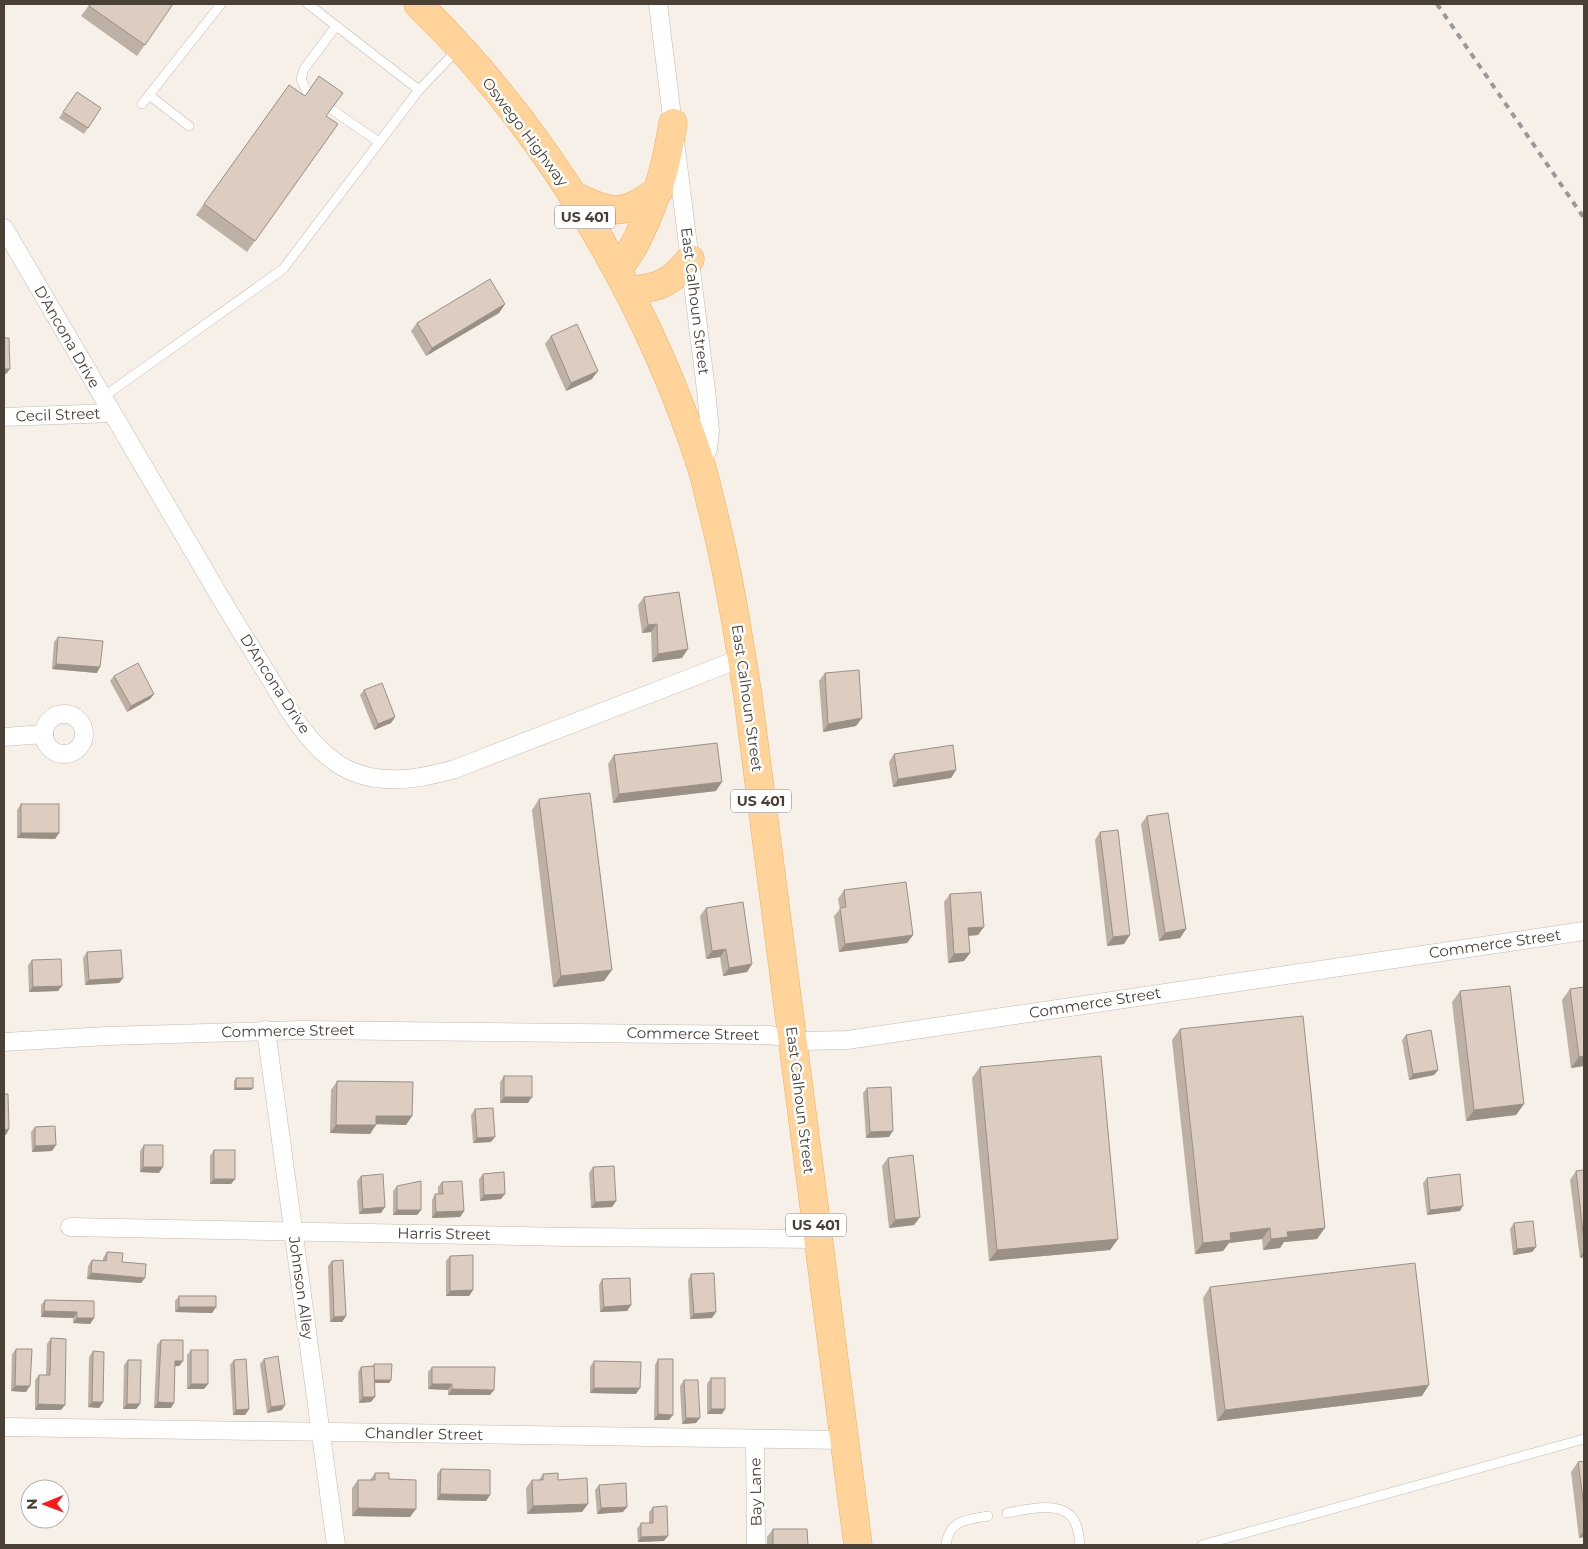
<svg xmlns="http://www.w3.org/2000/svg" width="1588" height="1549" viewBox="0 0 1588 1549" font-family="Montserrat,sans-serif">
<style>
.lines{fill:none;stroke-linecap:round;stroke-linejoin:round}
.lane-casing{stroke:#c6b9ad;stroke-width:10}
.street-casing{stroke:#c6b9ad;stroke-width:19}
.primary-casing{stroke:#f2ae5b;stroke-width:29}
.lane{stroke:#fff;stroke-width:9}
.street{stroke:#fff;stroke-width:18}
.primary{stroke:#ffd399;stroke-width:28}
.rail{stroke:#999;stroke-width:4;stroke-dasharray:6 6;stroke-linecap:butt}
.wall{fill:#bdb0a5}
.shaded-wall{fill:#9a9086}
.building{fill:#dccdc0;stroke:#9a9086}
.labels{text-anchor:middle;stroke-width:5;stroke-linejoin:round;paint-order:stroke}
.shield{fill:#fff;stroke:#817972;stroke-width:1}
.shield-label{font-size:14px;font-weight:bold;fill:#4b4036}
.street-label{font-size:15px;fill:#4b4036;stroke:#fff}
</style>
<rect width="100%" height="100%" fill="#f6f0e9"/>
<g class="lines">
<g class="lane-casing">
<g id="lane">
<path d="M308,4L419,90L458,49"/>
<path d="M307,92L301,79L304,69L336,26"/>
<path d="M149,95L189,126"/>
<path d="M142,104L221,4"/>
<path d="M331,109L379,142"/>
<path d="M103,397L283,269L419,90"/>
<path d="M1007,1513C1025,1510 1056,1501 1071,1516C1078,1523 1079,1536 1080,1545"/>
<path d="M946,1545C949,1520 966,1520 988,1516"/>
<path d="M1202,1545L1584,1439"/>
</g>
</g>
<g class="street-casing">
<g id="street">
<path d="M658,4L706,390L710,431L708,449L701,463"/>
<path d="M4,228C72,344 140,461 209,578C228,611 248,643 268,675C287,707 306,743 338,764C373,787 417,780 455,769L742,658"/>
<path d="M4,417L112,413"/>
<circle cx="64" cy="734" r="20"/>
<path d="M4,737L44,734"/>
<path d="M266,1030L336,1545"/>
<path d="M4,1042L107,1036L303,1030L770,1035L805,1041L847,1040L1584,931"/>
<path d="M70,1227L568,1237L818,1239"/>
<path d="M4,1427L844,1440"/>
<path d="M755,1439L756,1545"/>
</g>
</g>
<g class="primary-casing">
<g id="primary">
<path d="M418,4C546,129 644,292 700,462C705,477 708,492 712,508C728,570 738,633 748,697L858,1545"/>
<path d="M572,195C613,214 621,217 659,190"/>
<path d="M617,269C631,254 638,238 646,220C661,185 667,160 673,123"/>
<path d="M629,291C659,287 671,284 690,259"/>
</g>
</g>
<use href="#lane" class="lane"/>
<use href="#street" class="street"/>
<use href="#primary" class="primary"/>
<path class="rail" d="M1437,4L1584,218"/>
</g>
<g class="wall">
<path d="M90,4H173L137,56L81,16Z"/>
<path d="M289,85L326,116L338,124L247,252L196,215Z"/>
<path d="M77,92L101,108L84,134L59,118Z"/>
<path d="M505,304L499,313L426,356L411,331L417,323Z"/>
<path d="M551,336L592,379L566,391L545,344Z"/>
<path d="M644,597L682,658L652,662L651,632L642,633L638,605Z"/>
<path d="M58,637L97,673L52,669L54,642Z"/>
<path d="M825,673L856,726L823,732L819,681Z"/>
<path d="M114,676L154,694L150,699L127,712L110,681Z"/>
<path d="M364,690L395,717L391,723L374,730L360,695Z"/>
<path d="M894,754L956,770L951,778L893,787L889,762Z"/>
<path d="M614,755L716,791L613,803L608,764Z"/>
<path d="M539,799L604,981L553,987L532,810Z"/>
<path d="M21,804L59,833L55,839L17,838V810Z"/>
<path d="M1147,816L1186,929L1180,938L1159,941L1141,824Z"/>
<path d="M1100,832L1124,944L1107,946L1095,840Z"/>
<path d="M844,890L913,935L907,943L839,952L834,916L840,909L838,899Z"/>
<path d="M950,894L978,935L968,936L970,953L964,961L948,963L944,902Z"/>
<path d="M706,908L752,964L747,972L723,976L720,957L706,959L700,916Z"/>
<path d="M87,952L123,978L119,983L85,985L83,958Z"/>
<path d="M32,960L58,991L29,992L28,965Z"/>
<path d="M1584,987V1066L1571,1068L1562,1000L1570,989Z"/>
<path d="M1460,991L1524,1104L1516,1115L1466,1121L1452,1002Z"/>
<path d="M1180,1029L1317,1239L1284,1242L1280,1248L1263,1250L1262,1239L1229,1243L1223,1251L1195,1254L1172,1040Z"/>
<path d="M1406,1035L1438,1070L1434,1075L1409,1080L1402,1040Z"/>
<path d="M980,1067L1118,1239L1110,1250L989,1261L972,1078Z"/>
<path d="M504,1076L528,1103H500V1082Z"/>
<path d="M236,1078L251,1090H234V1081Z"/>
<path d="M337,1081L412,1116L406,1125L376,1124L370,1134L330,1133L331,1090Z"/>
<path d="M867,1088L889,1137L866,1138L863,1093Z"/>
<path d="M475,1109L491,1142L473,1143L471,1115Z"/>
<path d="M35,1127L52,1151L32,1152L31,1132Z"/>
<path d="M144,1145L159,1173L140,1172V1151Z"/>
<path d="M214,1150L235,1179L231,1184H210V1156Z"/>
<path d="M888,1158L920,1217L914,1225L889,1228L882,1166Z"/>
<path d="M593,1167L616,1201L612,1207L591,1208L589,1173Z"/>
<path d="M1584,1170V1257L1580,1258L1570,1180L1576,1171Z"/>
<path d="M483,1174L501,1199L480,1201L479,1179Z"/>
<path d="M361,1176L381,1213L359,1214L357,1181Z"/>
<path d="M1427,1178L1460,1211L1427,1215L1423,1183Z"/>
<path d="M442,1182L464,1211L460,1217L432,1218V1200L435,1194H438V1187Z"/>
<path d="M397,1186L421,1210L417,1215H393V1191Z"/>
<path d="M1514,1223L1536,1247L1532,1252L1513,1255L1510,1229Z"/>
<path d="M107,1252L141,1283L87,1279L88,1266L92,1260L103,1261V1258Z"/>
<path d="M450,1256L473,1290L469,1296H446V1261Z"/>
<path d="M332,1261L346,1316L342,1322H330L328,1266Z"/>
<path d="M691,1274L712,1318L690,1319L688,1280Z"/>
<path d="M602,1279L631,1305L627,1311L600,1312L599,1285Z"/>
<path d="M1210,1287L1422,1396L1217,1421L1203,1298Z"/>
<path d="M179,1296L216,1307L212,1313L175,1312V1301Z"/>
<path d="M45,1300L94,1318L90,1324L73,1323V1318L41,1317V1305Z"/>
<path d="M51,1338L61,1410H35V1380L39,1375H46L47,1344Z"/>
<path d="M161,1340L183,1361L179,1366H175L171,1408H154L157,1345Z"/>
<path d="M16,1349L26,1392L11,1391L12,1354Z"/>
<path d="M191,1350L204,1389H187V1355Z"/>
<path d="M93,1351L103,1402L99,1408L88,1407L89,1357Z"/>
<path d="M264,1359L282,1410L267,1413L260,1364Z"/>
<path d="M658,1359L669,1420H654L655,1365Z"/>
<path d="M128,1360L140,1404L136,1409H123L124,1365Z"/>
<path d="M234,1360L249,1409L245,1415H233L230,1365Z"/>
<path d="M594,1361L636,1394L590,1393V1367Z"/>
<path d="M374,1364L391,1380L389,1383H374L371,1402L359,1403L358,1372L361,1367L373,1366Z"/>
<path d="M432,1367L490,1395H448V1390L428,1389V1372Z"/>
<path d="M711,1378L722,1414H707V1384Z"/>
<path d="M684,1380L696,1423L682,1424L680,1386Z"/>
<path d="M1584,1461V1537L1579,1538L1571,1472L1578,1462Z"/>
<path d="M441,1469L490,1495L486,1501L437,1500V1474Z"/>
<path d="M375,1473L389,1479L410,1517L352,1516V1488L358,1480H370Z"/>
<path d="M543,1474L558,1480L582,1512L527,1514L526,1488L532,1480H539Z"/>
<path d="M599,1485L623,1512L597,1514L595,1490Z"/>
<path d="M653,1507L664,1541L638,1542L637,1529L641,1523H649V1512Z"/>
<path d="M773,1529L808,1545H767V1537Z"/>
</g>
<g class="shaded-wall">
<path d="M505,304L499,313L426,356L432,348Z"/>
<path d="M4,369H10L6,374L4,375Z"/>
<path d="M598,371L592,379L566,391L571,383Z"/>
<path d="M657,624L651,632L642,633L648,625Z"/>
<path d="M688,649L682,658L652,662L658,654Z"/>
<path d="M56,664L100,667L97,673L52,669Z"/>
<path d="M154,694L150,699L127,712L131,706Z"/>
<path d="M395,717L391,723L374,730L378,724Z"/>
<path d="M862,718L856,726L823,732L828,724Z"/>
<path d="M956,770L951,778L893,787L898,779Z"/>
<path d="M722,782L716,791L613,803L619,794Z"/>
<path d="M21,833H59L55,839L17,838Z"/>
<path d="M984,927L978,935L962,936L968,928Z"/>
<path d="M1186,929L1180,938L1159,941L1165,933Z"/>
<path d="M913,935L907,943L839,952L845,944Z"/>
<path d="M1130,935L1124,944L1107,946L1113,937Z"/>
<path d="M726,949L720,957L706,959L712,951Z"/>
<path d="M970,953L964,961L948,963L954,954Z"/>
<path d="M752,964L747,972L723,976L729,968Z"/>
<path d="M612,970L604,981L553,987L561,976Z"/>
<path d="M123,978L119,983L85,985L89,980Z"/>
<path d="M62,986L58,991L29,992L33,987Z"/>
<path d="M1584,1056V1066L1571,1068L1579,1057Z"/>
<path d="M1438,1070L1434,1075L1409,1080L1413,1074Z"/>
<path d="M236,1088H253L251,1090H234Z"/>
<path d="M504,1097H532L528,1103H500Z"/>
<path d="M1524,1104L1516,1115L1466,1121L1474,1110Z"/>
<path d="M376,1116H412L406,1125L370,1124Z"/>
<path d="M336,1125H376L370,1134L330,1133Z"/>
<path d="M9,1129L6,1135H4V1130Z"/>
<path d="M893,1131L889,1137L866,1138L870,1132Z"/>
<path d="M495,1137L491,1142L473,1143L477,1138Z"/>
<path d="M56,1145L52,1151L32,1152L35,1146Z"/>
<path d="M143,1167H163L159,1173L140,1172Z"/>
<path d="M214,1179H235L231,1184H210Z"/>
<path d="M505,1194L501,1199L480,1201L484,1195Z"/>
<path d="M616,1201L612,1207L591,1208L595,1202Z"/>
<path d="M1463,1206L1460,1211L1427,1215L1430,1210Z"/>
<path d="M385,1207L381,1213L359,1214L363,1209Z"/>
<path d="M397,1210H421L417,1215H393Z"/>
<path d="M464,1211L460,1217L432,1218L436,1212Z"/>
<path d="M920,1217L914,1225L889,1228L895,1220Z"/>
<path d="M1270,1228L1262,1239L1229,1243L1223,1251L1195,1254L1203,1243L1230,1233Z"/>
<path d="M1325,1228L1317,1239L1284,1242L1280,1248L1263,1250L1271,1239L1287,1232Z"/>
<path d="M1118,1239L1110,1250L989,1261L997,1250Z"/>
<path d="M1536,1247L1532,1252L1513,1255L1517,1249Z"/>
<path d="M1584,1251V1257L1580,1258Z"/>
<path d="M91,1273L145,1278L141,1283L87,1279Z"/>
<path d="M473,1290L469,1296H446L450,1291Z"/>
<path d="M631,1305L627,1311L600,1312L604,1307Z"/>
<path d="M179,1307H216L212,1313L175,1312Z"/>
<path d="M44,1311L77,1312L73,1318L41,1317Z"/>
<path d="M716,1312L712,1318L690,1319L694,1314Z"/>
<path d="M346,1316L342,1322H330L334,1317Z"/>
<path d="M77,1318H94L90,1324L73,1323Z"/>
<path d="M175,1361H183L179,1366H171Z"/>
<path d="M374,1380H391L389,1383H373Z"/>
<path d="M191,1384H208L204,1389H187Z"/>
<path d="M432,1384H452L448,1390L428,1389Z"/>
<path d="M1429,1385L1422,1396L1217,1421L1225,1410Z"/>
<path d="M15,1386H30L26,1392L11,1391Z"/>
<path d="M594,1388H640L636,1394L590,1393Z"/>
<path d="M452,1389L494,1390L490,1395H448Z"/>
<path d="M363,1397H375L371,1402L359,1403Z"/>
<path d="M92,1402H103L99,1408L88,1407Z"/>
<path d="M158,1402L174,1403L171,1408H154Z"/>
<path d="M38,1404L65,1405L61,1410H35Z"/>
<path d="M127,1404H140L136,1409H123Z"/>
<path d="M285,1405L282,1410L267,1413L271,1407Z"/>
<path d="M249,1409L245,1415H233L236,1410Z"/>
<path d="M711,1409H725L722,1414H707Z"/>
<path d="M658,1414L673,1415L669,1420H654Z"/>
<path d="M686,1418H700L696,1423L682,1424Z"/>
<path d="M440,1494L490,1495L486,1501L437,1500Z"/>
<path d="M588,1504L582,1512L527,1514L533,1506Z"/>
<path d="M627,1507L623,1512L597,1514L601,1508Z"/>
<path d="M358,1508L416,1509L410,1517L352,1516Z"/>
<path d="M1584,1530V1537L1579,1538Z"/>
<path d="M668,1536L664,1541L638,1542L641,1537Z"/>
</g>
<g class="building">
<path d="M90,4H173L145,45L89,6Z"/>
<path d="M319,76L343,93L326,116L338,124L255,241L204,204L289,85L305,96Z"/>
<path d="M77,92L101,108L88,128L63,112Z"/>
<path d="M490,279L505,304L432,348L417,323Z"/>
<path d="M577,324L598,371L571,383L551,336Z"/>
<path d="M4,338H9L10,369H4Z"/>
<path d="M679,592L688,649L658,654L657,624L648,625L644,597Z"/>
<path d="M58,637L103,641L100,667L56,664Z"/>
<path d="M138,663L154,694L131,706L114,676Z"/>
<path d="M859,670L862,718L828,724L825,673Z"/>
<path d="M382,683L395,717L378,724L364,690Z"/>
<path d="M717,743L722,782L619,794L614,755Z"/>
<path d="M953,745L956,770L898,779L894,754Z"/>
<path d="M590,793L612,970L561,976L539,799Z"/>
<rect x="21" y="804" width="38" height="29"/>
<path d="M1168,813L1186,929L1165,933L1147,816Z"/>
<path d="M1118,830L1130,935L1113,937L1100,832Z"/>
<path d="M906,882L913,935L845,944L840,908L846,907L844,890Z"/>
<path d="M981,892L984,927L968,928L970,953L954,954L950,894Z"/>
<path d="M743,902L752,964L729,968L726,949L712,951L706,908Z"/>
<path d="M121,950L123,978L89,980L87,952Z"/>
<path d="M61,959L62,986L33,987L32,960Z"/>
<path d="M1510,986L1524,1104L1474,1110L1460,991Z"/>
<path d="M1584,987V1056L1579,1057L1570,989Z"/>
<path d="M1303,1016L1325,1228L1287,1232L1288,1237L1271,1239L1270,1228L1230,1233L1231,1240L1203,1243L1180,1029Z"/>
<path d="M1431,1030L1438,1070L1413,1074L1406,1035Z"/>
<path d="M1101,1056L1118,1239L997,1250L980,1067Z"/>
<rect x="504" y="1076" width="28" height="21"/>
<rect x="236" y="1078" width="17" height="10"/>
<path d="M337,1081L413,1082L412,1116H376V1125H336Z"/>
<path d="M891,1087L893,1131L870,1132L867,1088Z"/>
<path d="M4,1094H8L9,1129L4,1130Z"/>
<path d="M493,1108L495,1137L477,1138L475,1109Z"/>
<path d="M55,1126L56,1145L35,1146V1127Z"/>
<path d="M144,1145H163V1167H143Z"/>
<rect x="214" y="1150" width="21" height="29"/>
<path d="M913,1155L920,1217L895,1220L888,1158Z"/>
<path d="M614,1166L616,1201L595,1202L593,1167Z"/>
<path d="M1584,1170V1241L1576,1171Z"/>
<path d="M504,1172L505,1194L484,1195L483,1174Z"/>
<path d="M383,1174L385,1207L363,1209L361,1176Z"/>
<path d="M1460,1174L1463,1206L1430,1210L1427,1178Z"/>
<path d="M421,1181V1210H397V1186Z"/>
<path d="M462,1181L464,1211L436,1212L435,1194H443L442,1182Z"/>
<path d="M1533,1221L1536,1247L1517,1249L1514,1223Z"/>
<path d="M107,1252L123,1253L122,1262L146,1264L145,1278L91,1273L92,1260L106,1261Z"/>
<path d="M473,1255V1290L450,1291V1256Z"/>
<path d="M343,1260L346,1316L334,1317L332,1261Z"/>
<path d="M1415,1263L1429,1385L1225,1410L1210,1287Z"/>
<path d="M714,1273L716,1312L694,1314L691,1274Z"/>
<path d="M630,1278L631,1305L604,1307L602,1279Z"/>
<rect x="179" y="1296" width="37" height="11"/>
<path d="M45,1300L94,1301V1318H77V1312L44,1311Z"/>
<path d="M51,1338L66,1339L65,1405L38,1404L39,1375H50Z"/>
<path d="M161,1340H183V1361H175L174,1403L158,1402Z"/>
<path d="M16,1349H32L30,1386H15Z"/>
<rect x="191" y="1350" width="17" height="34"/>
<path d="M93,1351L104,1352L103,1402H92Z"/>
<path d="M278,1356L285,1405L271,1407L264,1359Z"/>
<path d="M246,1359L249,1409L236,1410L234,1360Z"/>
<path d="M658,1359H673V1415L658,1414Z"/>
<path d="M128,1360H141L140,1404H127Z"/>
<path d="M594,1361L641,1362L640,1388H594Z"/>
<path d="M374,1364H392L391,1380H374Z"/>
<path d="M374,1366L375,1397H363L361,1367Z"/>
<path d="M432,1367H495L494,1390L452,1389V1384H432Z"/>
<rect x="711" y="1378" width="14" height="31"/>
<path d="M684,1380H698L700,1418H686Z"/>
<path d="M1584,1461V1507L1578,1462Z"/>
<path d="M441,1469L490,1470V1495L440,1494Z"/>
<path d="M375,1473H389V1479L416,1480V1509L358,1508V1480H375Z"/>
<path d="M558,1473V1480L587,1478L588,1504L533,1506L532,1480H543V1474Z"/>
<path d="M626,1483L627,1507L601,1508L599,1485Z"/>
<path d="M667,1506L668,1536L641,1537V1523H653V1507Z"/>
<path d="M773,1529H807L808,1545H773Z"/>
</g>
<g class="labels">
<g class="shield">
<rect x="555" y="205.5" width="60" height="23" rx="4"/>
<rect x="731" y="789.5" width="60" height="23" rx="4"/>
<rect x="786" y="1213.5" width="60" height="23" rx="4"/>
</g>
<g class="shield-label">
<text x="585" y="222">US 401</text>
<text x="761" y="806">US 401</text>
<text x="816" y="1230">US 401</text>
</g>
<g class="street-label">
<text transform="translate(525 132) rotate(53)" y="5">Oswego Highway</text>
<text transform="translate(695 301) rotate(83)" y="5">East Calhoun Street</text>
<text transform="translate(67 337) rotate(60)" y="5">D'Ancona Drive</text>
<text transform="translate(58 415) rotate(-2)" y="5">Cecil Street</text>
<text transform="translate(275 684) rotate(57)" y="5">D'Ancona Drive</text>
<text transform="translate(747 698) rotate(82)" y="5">East Calhoun Street</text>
<text transform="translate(1495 944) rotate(-8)" y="5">Commerce Street</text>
<text transform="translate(1095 1003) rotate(-9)" y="5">Commerce Street</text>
<text transform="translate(288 1031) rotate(-1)" y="5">Commerce Street</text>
<text transform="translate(693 1034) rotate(1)" y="5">Commerce Street</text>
<text transform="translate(800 1100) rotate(83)" y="5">East Calhoun Street</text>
<text transform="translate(444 1234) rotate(1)" y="5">Harris Street</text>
<text transform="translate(301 1288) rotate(82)" y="5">Johnson Alley</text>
<text transform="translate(424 1434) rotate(1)" y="5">Chandler Street</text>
<text transform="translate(756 1492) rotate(-91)" y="5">Bay Lane</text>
</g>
</g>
<rect width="1588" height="1549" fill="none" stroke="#4b4036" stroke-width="10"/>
<g transform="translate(45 1504) rotate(269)"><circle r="24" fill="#ffffff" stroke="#b7b3af"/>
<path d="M0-4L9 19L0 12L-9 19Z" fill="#ff1717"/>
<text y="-8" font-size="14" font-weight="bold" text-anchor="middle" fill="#4b4036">N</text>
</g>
</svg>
